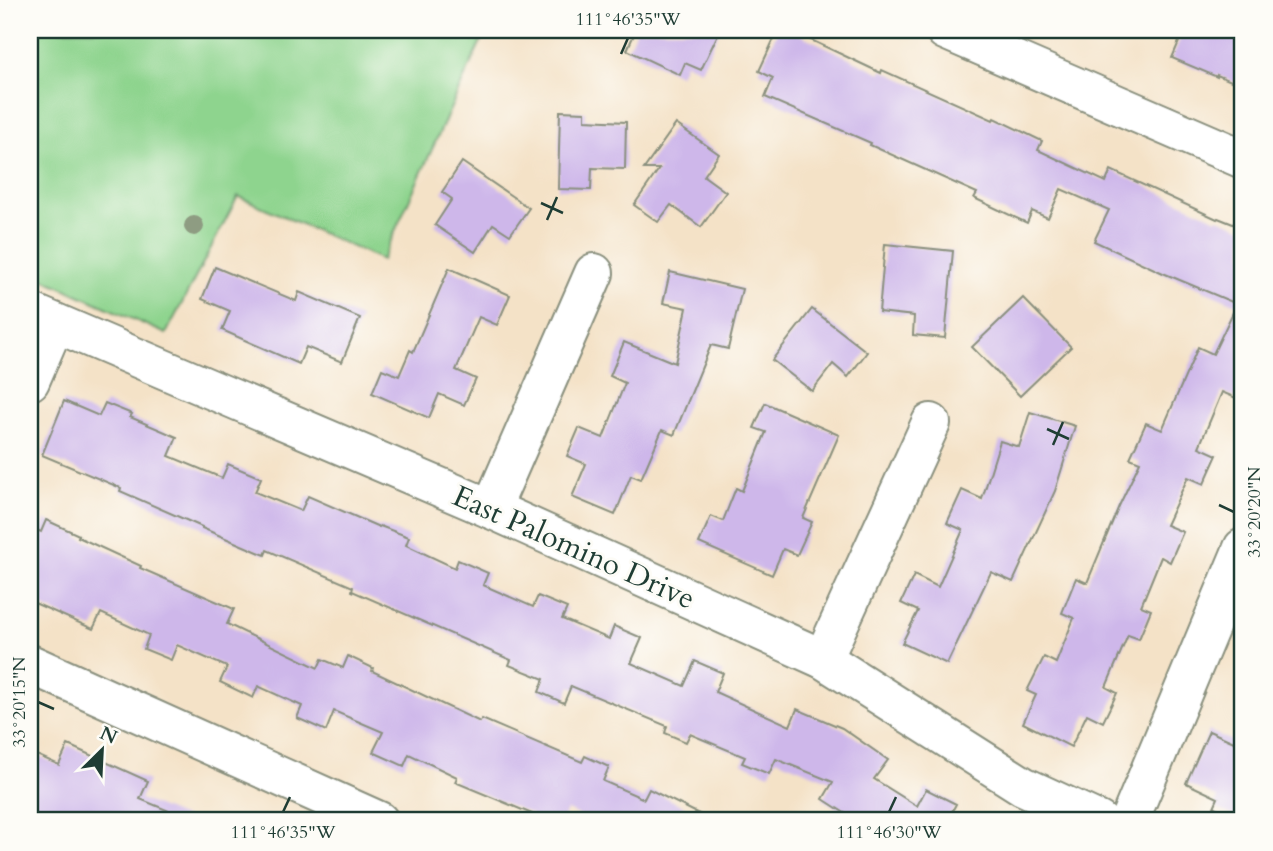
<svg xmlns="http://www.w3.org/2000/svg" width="1273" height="851" viewBox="0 0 1273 851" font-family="Cardo,serif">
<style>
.green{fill:#8ed48e;stroke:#568861;stroke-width:2}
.building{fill:#ceb7ea}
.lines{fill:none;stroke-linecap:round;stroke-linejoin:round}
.minor-casing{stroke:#8a907e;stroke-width:42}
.path{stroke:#8a907e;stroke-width:4.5;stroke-dasharray:5 5;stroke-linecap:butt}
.minor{stroke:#fff;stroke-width:38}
.tree{fill:#8e9c82}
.ticks{fill:none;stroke:#1f3d34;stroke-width:2.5}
.labels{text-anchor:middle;stroke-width:6;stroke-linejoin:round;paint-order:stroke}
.street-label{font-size:30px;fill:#1f3d34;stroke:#fdfcf7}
.neatline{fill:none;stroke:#1f3d34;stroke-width:2.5}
.ticks-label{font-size:18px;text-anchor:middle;fill:#1f3d34}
</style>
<rect width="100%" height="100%" fill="#fdfcf7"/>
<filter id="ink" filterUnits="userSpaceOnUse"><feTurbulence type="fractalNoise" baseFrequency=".0143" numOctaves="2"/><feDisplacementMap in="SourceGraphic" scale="14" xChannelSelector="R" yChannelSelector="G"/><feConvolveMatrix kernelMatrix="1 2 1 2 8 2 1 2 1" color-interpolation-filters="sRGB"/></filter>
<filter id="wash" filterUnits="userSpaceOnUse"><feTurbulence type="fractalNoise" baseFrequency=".00686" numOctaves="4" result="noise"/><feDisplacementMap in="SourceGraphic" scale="28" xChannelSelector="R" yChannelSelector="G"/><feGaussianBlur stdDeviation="1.57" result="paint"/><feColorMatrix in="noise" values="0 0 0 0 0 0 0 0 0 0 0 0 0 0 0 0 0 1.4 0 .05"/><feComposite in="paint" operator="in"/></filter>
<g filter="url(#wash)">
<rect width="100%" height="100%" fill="#f4e2c7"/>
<path class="green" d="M30,30H486L382,260L238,196L166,334L30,273Z"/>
<g id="blocks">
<g class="building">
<path d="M636,30H720L701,70L685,63L680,75L627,50Z"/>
<path d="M778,30H790L881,73L882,70L993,120L994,118L1042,141L1038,150L1106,182L1111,170L1217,219L1218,218L1243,228V401L1222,392L1199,447L1217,455L1204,484L1188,477L1166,525L1183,532L1170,562L1161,557L1141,606L1151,610L1139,639L1128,635L1106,687L1117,693L1103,722L1087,714L1071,747L1023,723L1036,695L1027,691L1044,657L1056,663L1074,618L1062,613L1076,578L1087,583L1119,506L1140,462L1130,458L1146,423L1162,430L1198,347L1213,354L1237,304L1163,273L1094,241L1109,210L1061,189L1048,218L1032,211L1027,223L974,198L977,193L870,145L871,143L765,97L773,78L759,71Z"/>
<path d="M1184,30H1243V86L1217,75V77L1172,58Z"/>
<path d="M560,111L585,112V120L626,122L625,169L592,168L591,190L558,189Z"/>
<path d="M676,124L719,154L704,176L726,192L701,227L671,205L658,222L634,205L659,169H644Z"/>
<path d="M462,162L529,208L510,235L493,224L475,252L435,225L452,199L442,192Z"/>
<path d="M885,244L953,251L945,338L913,335L914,316L879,312Z"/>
<path d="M215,267L296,301L299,292L360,318L342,362L306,347L299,364L222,330L230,311L202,299Z"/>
<path d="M449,268L510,295L497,325L479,317L456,370L476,379L464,405L439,394L429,418L372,393L382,369L399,376L410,350L413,352Z"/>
<path d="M670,272L742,289L728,349L711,345L674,435L662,430L641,479L631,475L615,515L572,497L586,464L567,456L579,428L603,438L625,383L610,376L624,342L675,363L687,308L663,303Z"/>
<path d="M1023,298L1071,347L1020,396L972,347Z"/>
<path d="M812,309L867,352L848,377L833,364L812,391L772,360Z"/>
<path d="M64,401L99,416L105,403L132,414L130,417L177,437L169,456L222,478L228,464L261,478L255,492L301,511L308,496L379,527L380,526L409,537L406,545L455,568L458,560L488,573L483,585L533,607L538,596L567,608L562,619L609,639L614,626L642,638L631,663L684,686L695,661L723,673L715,692L790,726L797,709L842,728L888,760L874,779L917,806L926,789L956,804L947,821H857L823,799L833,782L776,759L769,774L742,763L745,757L690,734L686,742L665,733L667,726L571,686L564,703L539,692L544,679L509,665L511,660L352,591L353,587L267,550L265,555L202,528V527L120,491L121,488L42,455Z"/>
<path d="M765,403L839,435L803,518L812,522L797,555L783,549L772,575L699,543L711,516L723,521L736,488L742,491L766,432L754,428Z"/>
<path d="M1030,412L1075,426L1055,491L1013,582L991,572L947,664L902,643L918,611L901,603L914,575L938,587L963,530L947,523L962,490L982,499L1000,441L1019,447Z"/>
<path d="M46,520L79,535L78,537L141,566L140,568L234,609L227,624L318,668L322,659L343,668L348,656L373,668L372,671L480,722L482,719L582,762L585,756L609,767L603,781L644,799L649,789L713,821H592L567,810L562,821H528L532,814L455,782L457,777L409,754L404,766L373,752L383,732L334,711L326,731L297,718L302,706L258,686L253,698L220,682L227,667L177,645L171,660L144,649L149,635L101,613L93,629L30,601V527L41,532Z"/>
<path d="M1209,731L1243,746V820L1214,807L1218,798L1186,783Z"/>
<path d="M68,745L148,781L140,799L193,821H30V752L59,765Z"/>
</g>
</g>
</g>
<g filter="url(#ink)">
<use href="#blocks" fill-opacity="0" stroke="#8a907e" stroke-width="2"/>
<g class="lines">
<g class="minor-casing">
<g id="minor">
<path d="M945,30L1243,159"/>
<path d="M30,312L491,509L823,659L1023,786L1099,821"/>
<path d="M30,381L55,323"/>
<path d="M491,509L594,273"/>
<path d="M823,659L931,423"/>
<path d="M30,664L379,821"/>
<path d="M1129,821L1243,548"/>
</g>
</g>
<path class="path" d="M30,34L52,30"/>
<use href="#minor" class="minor"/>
</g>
<circle class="tree" cx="194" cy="226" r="10"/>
</g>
<path class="ticks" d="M621,54L628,38M541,203L563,213M547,220L557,197M1047,429L1069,439M1053,445L1063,422M1219,505L1234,512M38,702L54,709M283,812L290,797M889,812L896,797"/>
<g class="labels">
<g class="street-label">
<text transform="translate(574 547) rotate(24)" y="10">East Palomino Drive</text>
</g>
</g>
<rect width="1273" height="851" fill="none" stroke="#fdfcf7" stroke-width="77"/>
<g transform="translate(102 750) rotate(24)" stroke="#fdfcf7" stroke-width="5" paint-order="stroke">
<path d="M0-5L12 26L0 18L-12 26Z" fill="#1f3d34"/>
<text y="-10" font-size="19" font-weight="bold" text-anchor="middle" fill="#1f3d34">N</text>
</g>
<rect x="38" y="38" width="1196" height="774" class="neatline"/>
<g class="ticks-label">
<text x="628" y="25">111°46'35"W</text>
<text transform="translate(1254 512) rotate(-90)" y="6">33°20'20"N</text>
<text transform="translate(19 702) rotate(-90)" y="6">33°20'15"N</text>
<text x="283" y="838">111°46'35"W</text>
<text x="889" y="838">111°46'30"W</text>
</g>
</svg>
